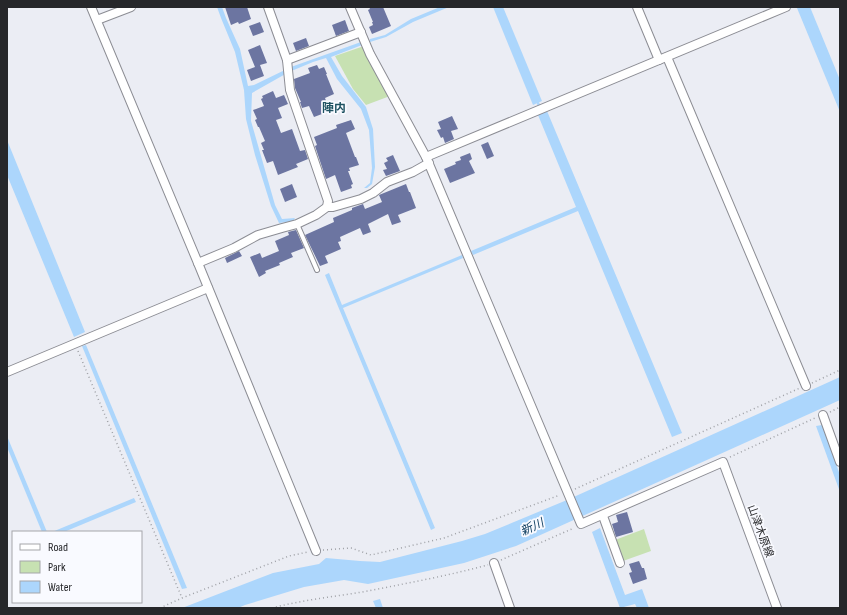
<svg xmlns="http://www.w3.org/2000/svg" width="847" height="615" viewBox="0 0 847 615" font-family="'Sofia Sans Condensed','Noto Sans JP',sans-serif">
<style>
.green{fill:#c7e1b2}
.water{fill:#acd6fc}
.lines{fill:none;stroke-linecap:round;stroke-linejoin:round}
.stream{stroke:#acd6fc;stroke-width:2.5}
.building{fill:#6c75a1}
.lane-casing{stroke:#8c8d94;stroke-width:6}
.street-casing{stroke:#8c8d94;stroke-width:10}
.path{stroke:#9fa1a6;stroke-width:1.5;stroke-dasharray:1 3;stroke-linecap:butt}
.lane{stroke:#fff;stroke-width:4}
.street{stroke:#fff;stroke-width:8}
.labels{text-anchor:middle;stroke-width:3.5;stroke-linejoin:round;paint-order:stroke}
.street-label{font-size:11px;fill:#26272a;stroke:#f9faff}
.neighbourhood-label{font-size:12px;font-weight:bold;fill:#1f5362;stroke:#f9faff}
.water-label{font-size:12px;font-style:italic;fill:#08395c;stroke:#f9faff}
</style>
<rect width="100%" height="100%" fill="#ebedf4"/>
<g class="green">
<path d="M364,46L390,96L366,105L353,89L335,56Z"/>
<path d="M644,529L651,551L623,561L615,540Z"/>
</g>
<g class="water">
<path d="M217,7H222L226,18L240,49L248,86L254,85L291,67L361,42L362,45L331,57L342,76L366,107L373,129L375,167L372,184L367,188H364L370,183L372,168L369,130L361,109L337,79L326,58L313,62L289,72L252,93L251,121L275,205L282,219L295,218L293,221L279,223L271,206L255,155L246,119L244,90L235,52L221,18Z"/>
<path d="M440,7H449L413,22L386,37L370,42V39L385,35L411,19Z"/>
<path d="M493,7H503L542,101L533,105Z"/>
<path d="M799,7H810L840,80V112L797,8Z"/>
<path d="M547,111L682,433L672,437L578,211L473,255L471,251L576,207L538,115Z"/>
<path d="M7,140L85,332L74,337L7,175Z"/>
<path d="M462,255L463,258L343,308L435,528L431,530L325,275L329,273L342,305Z"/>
<path d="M86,345L187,588L182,589L82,346Z"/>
<path d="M840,377V400L516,546L464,563L368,584L344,580L304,587L245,605L238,608H182L273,573L319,564L326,558L360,561L380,562L462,541L485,534L567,500Z"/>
<path d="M822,425L840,475V492L816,426Z"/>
<path d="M7,436L47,532H42L7,447Z"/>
<path d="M134,498L136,502L64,532H52Z"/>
<path d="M600,528L625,595L642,589L649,608H637L635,604L620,608L592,532Z"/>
<path d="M380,599L383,608H376L373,601Z"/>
</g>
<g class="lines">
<path class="stream" d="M538,103L542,113"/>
</g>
<g class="building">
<path d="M225,7H247L251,19L239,24L238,22L231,25Z"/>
<path d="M369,7H383L391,26L372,34L369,27L373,25L372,22H373L368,10L370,9Z"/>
<path d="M345,20L349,31L336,36L332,25Z"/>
<path d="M260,22L264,32L253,36L249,26Z"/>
<path d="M306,38L309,46L296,51L293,43Z"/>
<path d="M260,45L267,63L260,65L264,76L251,81L247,70L255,67L248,50Z"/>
<path d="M317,65L319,69L324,67L327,74H326L334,94L325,98L330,111L314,117L309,106L302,108L300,102H301L295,88L294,79L310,73L308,68Z"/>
<path d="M273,91L276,98L284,95L288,104L278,108L282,118L276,120L281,133L292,129L300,151L305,150L308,159L296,164L298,167L278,175L273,161L267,163L262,150H264L261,143L265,141L259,127H258L255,120L257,119L253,110L264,106L261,99L263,98L262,96Z"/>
<path d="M452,116L458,129L451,131L454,139L445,143L443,137L441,138L437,130L441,129L438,122Z"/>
<path d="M351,120L355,129L346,133L355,157H356L359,165L349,168L350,171H348L353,184L351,185L352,188L341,192L335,175L326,179L315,146L317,145L314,137L337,128L336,125Z"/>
<path d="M488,142L494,156L487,159L481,145Z"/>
<path d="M470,153L472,159L469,161L475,173L450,183L444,169L456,164L455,162L461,160L460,157Z"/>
<path d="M393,155L400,171L386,176L383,170L387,169L384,163L388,161L386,158Z"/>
<path d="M292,184L297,197L285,202L280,189Z"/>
<path d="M406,184L409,192H410L416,208L398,215L401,222L392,225L388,214L368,224L371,232L363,235L360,228L340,237L341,241L338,242L341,249L325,256L328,263L320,266L305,235L334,222L333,218L352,210V208L363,204L365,209L382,202L379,195Z"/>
<path d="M296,230L304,248L291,253L293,257L279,263L280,265L265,271L266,273L259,277L250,257L260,253L262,258L279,251L275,241L289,235L288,232Z"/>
<path d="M239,251L242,256L227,263L225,258Z"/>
<path d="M627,512L633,532L616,537L612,524L618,522L616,515Z"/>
<path d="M639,561L642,568H644L647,579L633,584L629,573L632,572L629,564Z"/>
</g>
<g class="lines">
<g class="lane-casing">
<path id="lane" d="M297,224L317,270"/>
</g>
<g class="street-casing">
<g id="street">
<path d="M91,7L198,263L316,551"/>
<path d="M350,7L370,54L426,157L581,524L723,462L777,608"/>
<path d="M637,7L659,60"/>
<path d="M97,20L131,7"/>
<path d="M667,57L806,386"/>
<path d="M287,60L361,32"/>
<path d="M426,157L786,7"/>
<path d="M327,207H333L361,199L373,193L387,182L413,172L429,163"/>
<path d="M198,263L234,248L258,235L282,228L297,224L316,215L327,207L328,201L290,90L287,60L268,7"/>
<path d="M7,372L208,288"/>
<path d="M823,415L840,462"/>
<path d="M603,516L620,563"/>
<path d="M494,563L510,608"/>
</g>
</g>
<g class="path">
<path d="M78,351L182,598"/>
<path d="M812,383L840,370"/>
<path d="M830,412L840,407"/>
<path d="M730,457L815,418"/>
<path d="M575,489L800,388"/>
<path d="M323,550L351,548L371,555L444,538L560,495"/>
<path d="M501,560L574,528"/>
<path d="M160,608L182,598L289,556L308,552"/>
<path d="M272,608C302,600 332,597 362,592C404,584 446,576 488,565"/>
</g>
<use href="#lane" class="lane"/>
<use href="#street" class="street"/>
</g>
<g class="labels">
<g class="street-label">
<text transform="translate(761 531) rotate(70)" y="4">山津木原線</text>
</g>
<g class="neighbourhood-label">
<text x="334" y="112">陣内</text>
</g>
<g class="water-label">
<text transform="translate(532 527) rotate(-25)" y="4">新川</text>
</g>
</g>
<rect width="847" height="615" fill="none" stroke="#26272a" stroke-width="16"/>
<rect x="12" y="531" width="130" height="72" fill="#f9faff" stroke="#a5a6aa"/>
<rect x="20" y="544" width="20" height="6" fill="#ffffff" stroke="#a5a6aa"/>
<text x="48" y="551" font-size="12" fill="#26272a">Road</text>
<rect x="20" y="561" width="20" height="12" fill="#c7e1b2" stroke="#a5a6aa"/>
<text x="48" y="571" font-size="12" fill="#26272a">Park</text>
<rect x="20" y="581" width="20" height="12" fill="#acd6fc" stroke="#a5a6aa"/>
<text x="48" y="591" font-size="12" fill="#26272a">Water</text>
</svg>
